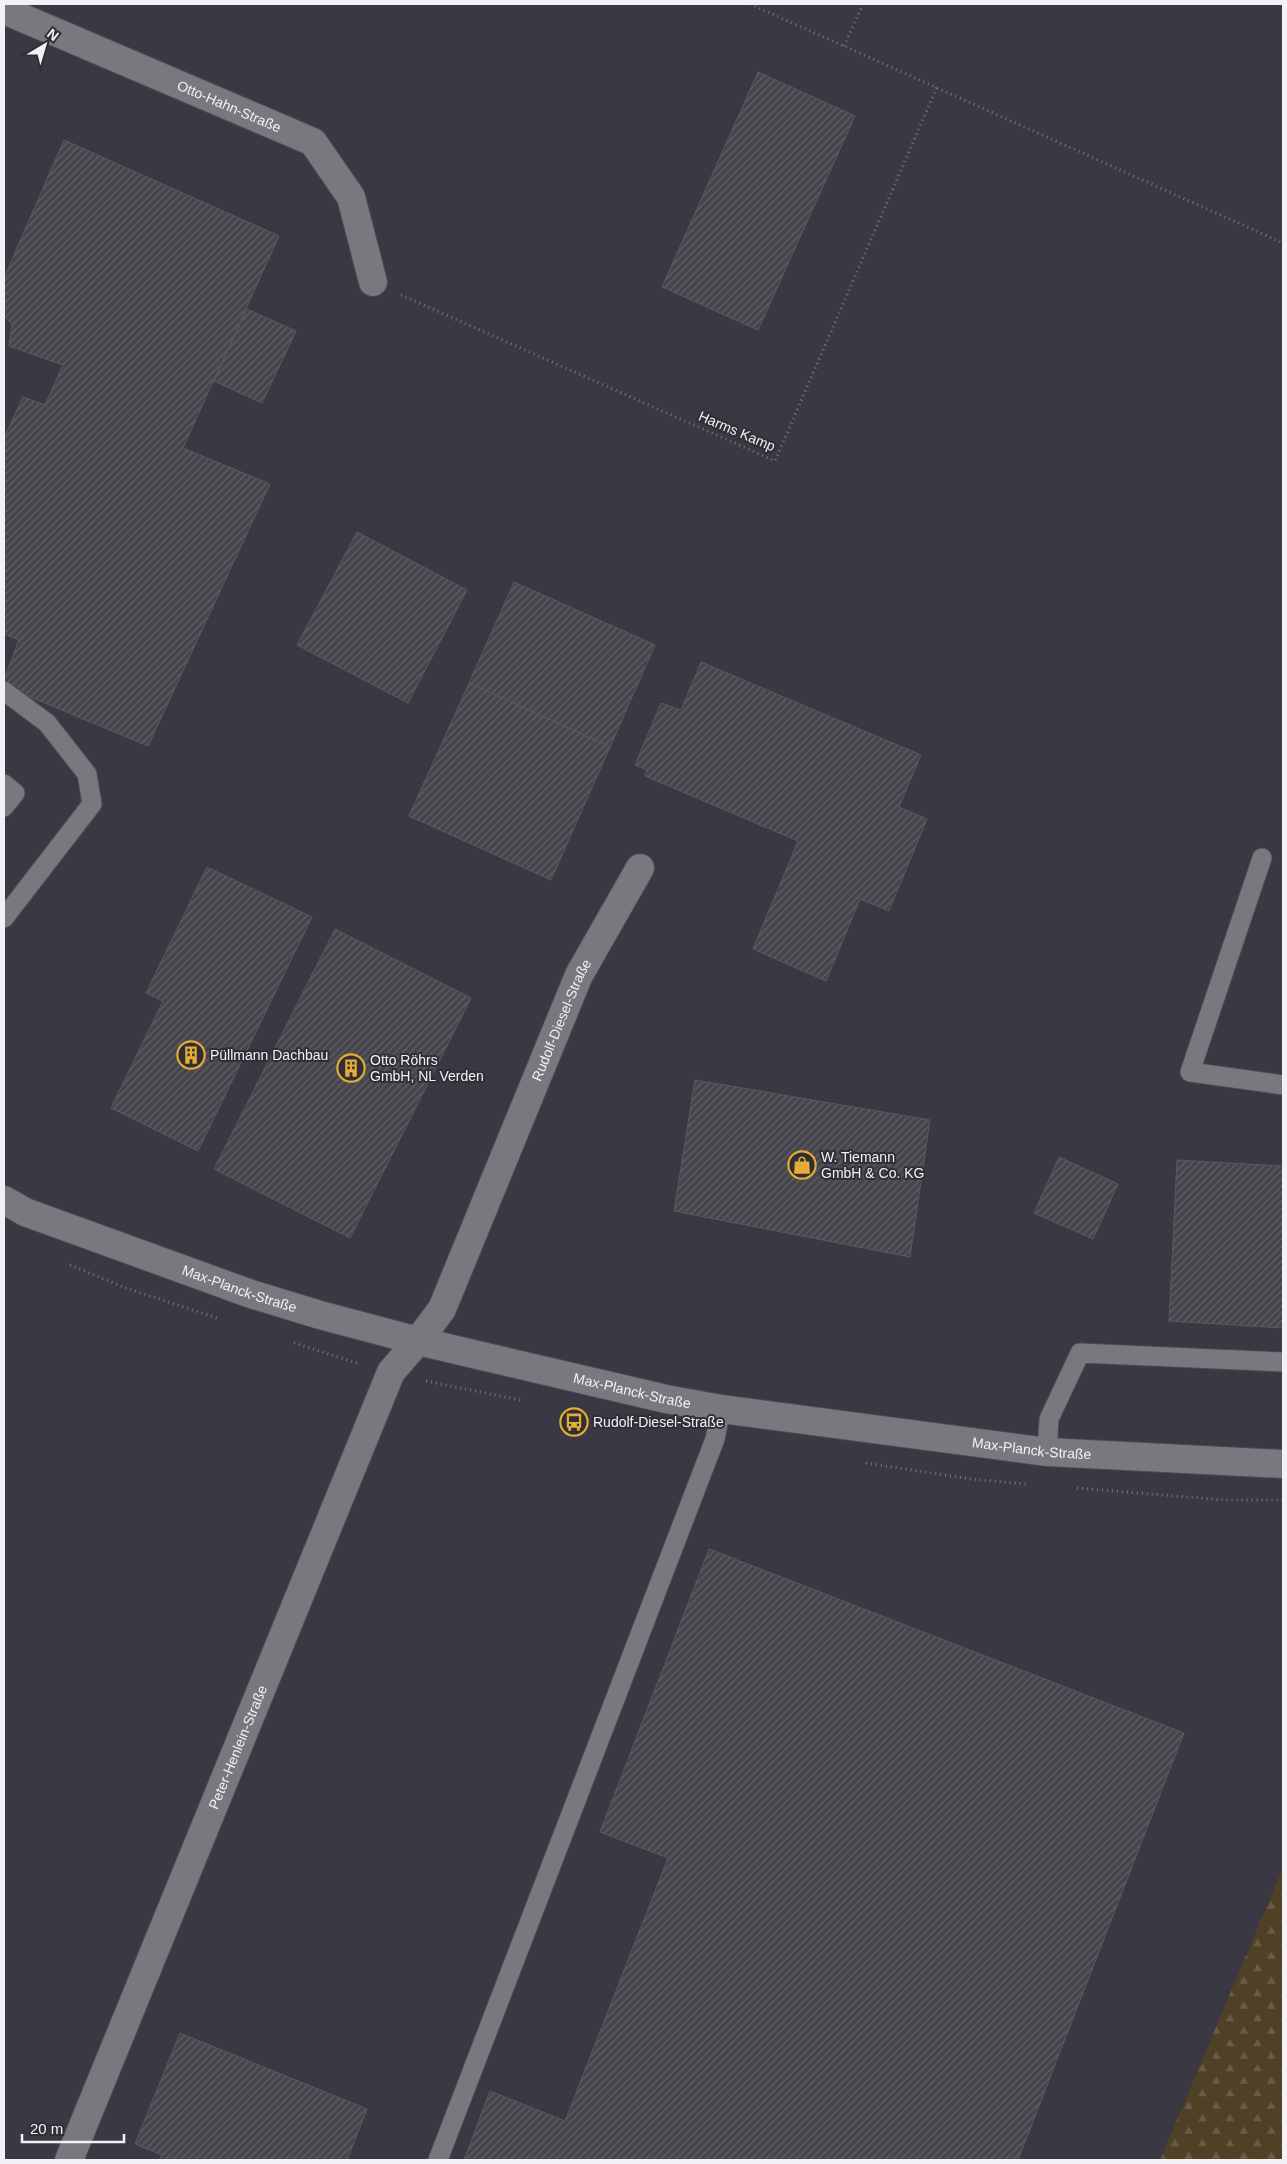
<svg xmlns="http://www.w3.org/2000/svg" width="1287" height="2164" viewBox="0 0 1287 2164" font-family="Helvetica,sans-serif">
<style>
.built{fill:#3a3843}
.forest{fill:url(#forest-firs)}
.building{fill:url(#building-hatch);stroke:#5a595f}
.lines{fill:none;stroke-linecap:round;stroke-linejoin:round}
.service-casing{stroke:#4c4c50;stroke-width:21}
.minor-casing{stroke:#4c4c50;stroke-width:30}
.tertiary-casing{stroke:#4c4c50;stroke-width:30}
.path{stroke:#77767b;stroke-width:3;stroke-dasharray:1 4;stroke-linecap:butt}
.service{stroke:#79787e;stroke-width:19}
.minor{stroke:#79787e;stroke-width:28}
.tertiary{stroke:#79787e;stroke-width:28}
.labels{text-anchor:middle;stroke-width:4;stroke-linejoin:round;paint-order:stroke}
.street-label{font-size:14px;fill:#f2f1f5;stroke:#302f35}
.poi-label{font-size:14px;fill:#f2f1f5;stroke:#302f35;text-anchor:start}
</style>
<defs>
<pattern id="forest-firs" width="22" height="20" patternUnits="userSpaceOnUse" patternTransform="scale(1.25)"><rect width="22" height="20" fill="#4f4026"/><path d="M5 1l3.5 6h-7zM16 11l3.5 6h-7z" fill="#695c46"/></pattern>
<pattern id="building-hatch" width="6" height="6" patternUnits="userSpaceOnUse" patternTransform="scale(1.25)"><rect width="6" height="6" fill="#46454b"/><path d="M-1 1l2-2M0 6l6-6M5 7l2-2" fill="none" stroke="#616066"/></pattern>
</defs>
<rect width="100%" height="100%" fill="#302f35"/>
<path class="built" d="M4,4H1283V1867L1160,2160H4Z"/>
<path class="forest" d="M1283,1867V2160H1160Z"/>
<g class="building">
<path d="M758,72L855,116L758,330L662,287Z"/>
<path d="M64,140L279,236L183,448L270,484L148,746L4,686V679L19,640L4,634V438L23,397L45,405L63,365L9,346L12,324L4,316V278Z"/>
<path d="M247,309L296,331L262,403L214,381Z"/>
<path d="M357,532L467,590L408,703L297,645Z"/>
<path d="M514,582L655,645L610,747L469,683Z"/>
<path d="M701,662L921,755L899,807L927,819L889,911L860,899L826,981L753,949L798,841L645,776L647,770L635,765L661,703L681,710Z"/>
<path d="M469,683L610,747L551,880L409,816Z"/>
<path d="M207,867L312,917L198,1151L111,1108L163,1001L146,993Z"/>
<path d="M335,929L471,998L350,1238L214,1169Z"/>
<path d="M695,1080L930,1120L910,1257L674,1211Z"/>
<path d="M1059,1157L1118,1184L1093,1239L1034,1213Z"/>
<path d="M1177,1160L1283,1166V1328L1169,1321Z"/>
<path d="M709,1549L1184,1733L1018,2160H464L490,2091L565,2121L668,1858L600,1832Z"/>
<path d="M180,2033L367,2109L347,2160H159L162,2155L135,2144Z"/>
</g>
<g class="lines">
<g class="service-casing">
<g id="service">
<path d="M4,691L47,723L87,774L92,804L4,918"/>
<path d="M4,784L15,793L4,807"/>
<path d="M1262,858L1190,1072L1283,1085"/>
<path d="M1047,1452L1049,1419L1080,1353L1283,1362"/>
<path d="M438,2160L715,1439L721,1409"/>
</g>
</g>
<g class="minor-casing">
<g id="minor">
<path id="s1" d="M4,10L313,142L351,197L373,282"/>
<path id="s2" d="M69,2160L391,1372L418,1341L442,1309L579,975L640,868"/>
</g>
</g>
<g class="tertiary-casing">
<g id="tertiary">
<path id="s3" d="M4,1200L25,1212L251,1294L320,1315L418,1341L666,1399L721,1409L1047,1452L1283,1464"/>
</g>
</g>
<g class="path">
<path d="M750,4L1283,243"/>
<path d="M844,46L863,4"/>
<path d="M401,295L775,461L937,87"/>
<path d="M70,1265L123,1287L217,1318"/>
<path d="M294,1343L360,1364"/>
<path d="M426,1381L520,1400"/>
<path d="M866,1463L971,1479L1026,1484"/>
<path d="M1077,1488L1224,1500H1283"/>
</g>
<use href="#service" class="service"/>
<use href="#minor" class="minor"/>
<use href="#tertiary" class="tertiary"/>
</g>
<defs>
<g id="building-ring" transform="scale(1.4375)"><circle r="9.5" fill="#302f35" stroke="#e6ac36" stroke-width="1.5"/><path d="M-4-6H4V6H1V3H-1V6H-4ZM-2.5-4.3h1.7v1.8h-1.7ZM.8-4.3h1.7v1.8H.8ZM-2.5-1h1.7V.8h-1.7ZM.8-1h1.7V.8H.8Z" fill="#e6ac36"/></g>
<g id="shop-ring" transform="scale(1.4375)"><circle r="9.5" fill="#302f35" stroke="#e6ac36" stroke-width="1.5"/><path d="M-5-2.5h2.3a2.7 3.5 0 0 1 5.4 0H5L5.5 6h-11ZM-1.5-2.5h3a1.5 2.3 0 0 0-3 0Z" fill="#e6ac36"/></g>
<g id="bus-ring" transform="scale(1.4375)"><circle r="9.5" fill="#302f35" stroke="#e6ac36" stroke-width="1.5"/><path d="M-5-6H5V4H4V6H2V4H-2V6H-4V4H-5ZM-3.5-4V0h7V-4ZM-3.5 1.2v1.5H-2V1.2ZM2 1.2v1.5H3.5V1.2Z" fill="#e6ac36"/></g>
</defs>
<g fill-rule="evenodd">
<use href="#building-ring" x="191" y="1055"/>
<use href="#building-ring" x="351" y="1068"/>
<use href="#shop-ring" x="802" y="1165"/>
<use href="#bus-ring" x="574" y="1422"/>
</g>
<g class="labels">
<g class="street-label">
<text dy="5" stroke="none"><textPath href="#s1" startOffset="245">Otto-Hahn-Straße</textPath></text>
<text transform="translate(737 431) rotate(23)" y="5">Harms Kamp</text>
<text dy="5" stroke="none"><textPath href="#s2" startOffset="1245">Rudolf-Diesel-Straße</textPath></text>
<text dy="5" stroke="none"><textPath href="#s3" startOffset="252">Max-Planck-Straße</textPath></text>
<text dy="5" stroke="none"><textPath href="#s3" startOffset="658">Max-Planck-Straße</textPath></text>
<text dy="5" stroke="none"><textPath href="#s3" startOffset="1062">Max-Planck-Straße</textPath></text>
<text dy="5" stroke="none"><textPath href="#s2" startOffset="446">Peter-Henlein-Straße</textPath></text>
</g>
<g class="poi-label">
<text x="210" y="1060">Püllmann Dachbau</text>
<text x="370" y="1065">Otto Röhrs<tspan x="370" dy="16">GmbH, NL Verden</tspan></text>
<text x="821" y="1162">W. Tiemann<tspan x="821" dy="16">GmbH &amp; Co. KG</tspan></text>
<text x="593" y="1427">Rudolf-Diesel-Straße</text>
</g>
</g>
<rect width="1287" height="2164" fill="none" stroke="#f2f1f5" stroke-width="10"/>
<g transform="translate(45 45) rotate(38)" stroke="#302f35" stroke-width="4" paint-order="stroke">
<path d="M0-4L9 19L0 12L-9 19Z" fill="#f2f1f5"/>
<text y="-8" font-size="14" font-weight="bold" text-anchor="middle" fill="#f2f1f5">N</text>
</g>
<path d="M22 2134v8h102v-8" fill="none" stroke="#f2f1f5" stroke-width="2.5"/>
<text x="30" y="2134" font-size="15" fill="#f2f1f5" stroke="#302f35" stroke-width="4" paint-order="stroke">20 m</text>
</svg>
